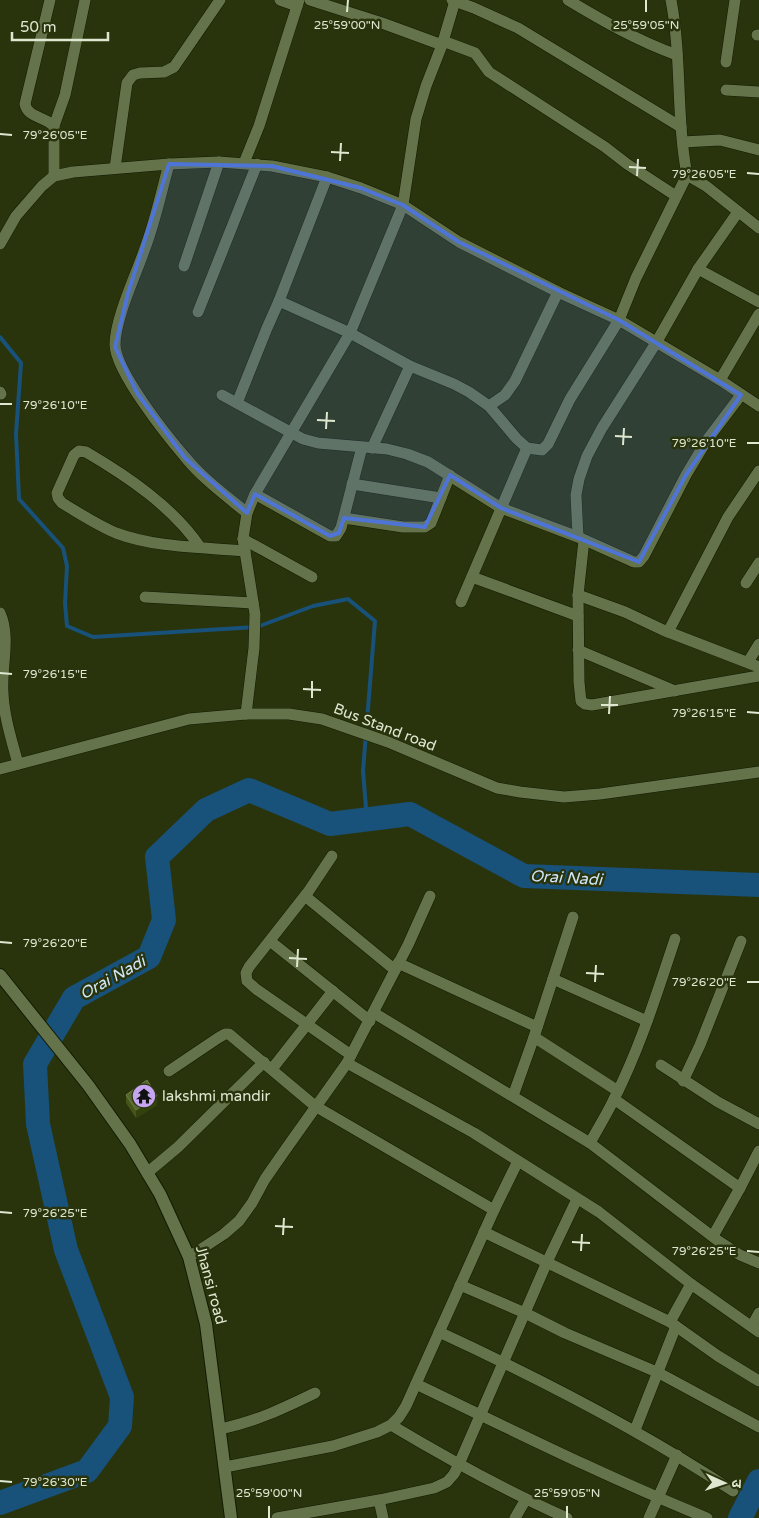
<svg xmlns="http://www.w3.org/2000/svg" width="759" height="1518" viewBox="0 0 759 1518" font-family="'Varela Round','Noto Sans Devanagari',sans-serif">
<style>
.lines{fill:none;stroke-linecap:round;stroke-linejoin:round}
.stream{stroke:#185179;stroke-width:4}
.river{stroke:#185179;stroke-width:24}
.street-casing{stroke:#121b01;stroke-width:12}
.secondary-casing{stroke:#121b01;stroke-width:14}
.street{stroke:#65734b;stroke-width:11}
.secondary{stroke:#65734b;stroke-width:12}
.wall{fill:#465619}
.shaded-wall{fill:#33420c}
.building{fill:#56662d;stroke:#6c7a46}
.marked{fill:#4e74d6;fill-opacity:0.2;stroke:#4e74d6;stroke-width:4;stroke-linejoin:round}
.ticks{fill:none;stroke:#dfe7d1;stroke-width:2}
.labels{text-anchor:middle;stroke-width:5;stroke-linejoin:round;paint-order:stroke}
.street-label{font-size:15px;fill:#dfe7d1;stroke:#29340d}
.poi-label{font-size:15px;fill:#dfe7d1;stroke:#29340d;text-anchor:start}
.water-label{font-size:16px;font-style:italic;fill:#d1e7fa;stroke:#29340d}
.ticks-label{font-size:12px;text-anchor:middle;fill:#dfe7d1;stroke:#29340d;stroke-width:5;stroke-linejoin:round;paint-order:stroke}
</style>
<rect width="100%" height="100%" fill="#29340d"/>
<g class="lines">
<path class="stream" d="M0,337L21,363L16,434L19,499L63,548L67,566L65,603L67,626L93,637L257,627L313,606L348,599L375,621L363,771L367,820"/>
<g class="river">
<path d="M0,1503L87,1471L120,1426L122,1397L66,1250L38,1124L35,1064L74,998L149,957L164,920L157,857L206,810L249,790L330,824L410,814L524,876L759,885"/>
<path d="M740,1518L759,1481"/>
</g>
<g class="street-casing">
<g id="street">
<path d="M50,0L25,104C27,117 45,117 54,126V176"/>
<path d="M280,0L297,6"/>
<path d="M310,0L382,23L442,45"/>
<path d="M452,0L474,8L518,28L681,127"/>
<path d="M568,0C603,21 638,41 677,55"/>
<path d="M671,0C682,58 676,117 687,175L706,186L759,228"/>
<path d="M757,35H759"/>
<path d="M443,41L475,53L489,72L605,147L627,164L676,196"/>
<path d="M726,62L735,0"/>
<path d="M726,90L759,92"/>
<path d="M54,126L65,95L85,0"/>
<path d="M683,142L720,140L759,150"/>
<path d="M244,163L259,126L299,0"/>
<path d="M169,164C161,193 155,223 144,251C135,277 115,319 115,345C116,372 167,436 185,457C202,478 225,495 247,513"/>
<path d="M115,168L127,83L133,75L140,73L164,72L174,67L220,0"/>
<path d="M0,244L16,216L42,186L54,176L73,172L169,164L219,162L272,166L327,177L361,188L403,205L459,242L558,292L619,320L720,380L759,406"/>
<path d="M184,266L219,162"/>
<path d="M698,269L759,302"/>
<path d="M279,301L350,333L410,366L454,384L469,392L489,406L517,439L527,448L542,450L548,444L570,399L619,320L636,278L687,175"/>
<path d="M198,312L257,164"/>
<path d="M720,380L759,314"/>
<path d="M0,392L1,394"/>
<path d="M222,395L303,439L318,443L387,449L407,454L428,462L501,508L578,537L634,562H639L644,556L686,475L707,440L741,395"/>
<path d="M237,403L267,328L279,301L327,177"/>
<path d="M489,406L505,395L515,381L558,292"/>
<path d="M372,448L410,366"/>
<path d="M352,484L441,498"/>
<path d="M255,494L321,531L330,536H336L341,528L362,447"/>
<path d="M344,518L403,527H425L431,523L450,475"/>
<path d="M578,537L576,495L579,479L587,456L602,428L656,343L698,269L738,212"/>
<path d="M243,539L312,577"/>
<path d="M584,540L578,595L579,682L581,701L585,704L592,705L759,676"/>
<path d="M200,547C173,507 127,476 86,452L79,451L74,455L57,493L58,498L62,503C79,513 97,525 116,533C156,548 203,547 245,551"/>
<path d="M472,577L578,616"/>
<path d="M746,583L759,563"/>
<path d="M578,595L625,612L663,630L759,667"/>
<path d="M145,597L253,603"/>
<path d="M461,602L527,448"/>
<path d="M0,613C11,637 1,667 3,693C4,717 12,741 18,764"/>
<path d="M668,632L728,517L759,471"/>
<path d="M578,650L675,691"/>
<path d="M748,662L759,644"/>
<path d="M246,714L254,648L255,614L243,539L247,513L255,494L350,333L403,205L416,119L426,86L442,45L455,1"/>
<path d="M0,769L189,719L246,714H289L322,719L388,742L497,788L520,792L564,797L600,794L759,772"/>
<path d="M332,856L308,892L249,967L246,973L247,981L256,989L351,1055"/>
<path d="M305,896L395,970"/>
<path d="M270,941L370,1021"/>
<path d="M398,963L537,1027"/>
<path d="M553,979L647,1021"/>
<path d="M374,1013L590,1143L717,1240L740,1255L759,1263"/>
<path d="M534,1037L618,1091"/>
<path d="M347,1063L474,1133L599,1212L691,1284L759,1332"/>
<path d="M661,1065L718,1102L759,1124"/>
<path d="M272,1069L333,991"/>
<path d="M169,1071L218,1038L225,1034H229L315,1106L494,1210"/>
<path d="M683,1081L700,1045L741,941"/>
<path d="M513,1096L534,1037L573,917"/>
<path d="M614,1099L740,1188"/>
<path d="M590,1143C598,1128 607,1114 614,1099C640,1048 657,993 675,939"/>
<path d="M147,1173L178,1147L264,1062"/>
<path d="M484,1232L670,1322L718,1356L759,1381"/>
<path d="M713,1236L740,1188L759,1151"/>
<path d="M189,1257L224,1234L239,1221L252,1203L265,1179L288,1146L347,1063L408,945L430,896"/>
<path d="M460,1285L525,1313L565,1333L659,1373L759,1427"/>
<path d="M670,1322L691,1284"/>
<path d="M752,1326L759,1313"/>
<path d="M439,1332C541,1379 640,1430 733,1491"/>
<path d="M416,1384C512,1430 608,1478 707,1518"/>
<path d="M391,1425C448,1459 506,1491 567,1518"/>
<path d="M220,1429C255,1422 284,1408 315,1393"/>
<path d="M635,1430L676,1326"/>
<path d="M225,1467L333,1446L377,1432L391,1425L399,1417L406,1406L494,1210L518,1161"/>
<path d="M379,1500L383,1518"/>
<path d="M277,1518L379,1500L434,1488L447,1482L454,1474L459,1464L547,1262L577,1199"/>
<path d="M515,1518L526,1499"/>
<path d="M649,1518L677,1455"/>
</g>
</g>
<g class="secondary-casing">
<path id="secondary" d="M0,975L88,1085L130,1144L160,1194L189,1257L206,1324L231,1518"/>
</g>
<use href="#street" class="street"/>
<use href="#secondary" class="secondary"/>
</g>
<path class="wall" d="M126,1095L157,1105L136,1118L126,1103Z"/>
<path class="shaded-wall" d="M157,1096V1105L136,1118V1110Z"/>
<path class="building" d="M147,1080L157,1096L136,1110L126,1095Z"/>
<path class="marked" d="M169,164L272,166L361,188L403,205L459,242L619,320L741,395L686,475L639,562L501,508L450,475L425,527L344,518L339,533L330,536L255,494L247,513L185,458L137,393L115,347L128,293Z"/>
<path class="ticks" d="M347,12L348,0M646,12V0M0,134L12,135M331,152L349,153M340,161L341,143M629,167L646,168M747,173L759,174M637,176L638,159M0,404H12M317,420L335,421M326,429L327,412M615,436L632,437M747,443H759M623,445L624,428M0,673L12,674M303,689L321,690M312,698V681M601,705H618M747,712L759,713M609,714L610,696M0,942L12,943M289,958L307,959M297,967L298,949M586,973L604,974M595,982L596,965M747,982H759M0,1212L12,1213M275,1226L293,1227M283,1235L284,1218M572,1242L590,1243M581,1251L582,1234M747,1251L759,1252M0,1481L12,1482M269,1518V1506M567,1518V1506"/>
<defs>
<g id="temple-disc" transform="scale(1.25)"><circle r="9.5" fill="#c6a6f0" stroke="#29340d"/><path d="M0-6L5-2H3V0L6.5 2.5H4V6H1.5V3h-3V6H-4V2.5H-6.5L-3 0V-2H-5Z" fill="#111"/></g>
</defs>
<g fill-rule="evenodd">
<use href="#temple-disc" x="144" y="1096"/>
</g>
<g class="labels">
<g class="street-label">
<text transform="translate(385 727) rotate(21)" y="5">Bus Stand road</text>
<text transform="translate(211 1285) rotate(75)" y="5">Jhansi road</text>
</g>
<g class="poi-label">
<text x="162" y="1101">lakshmi mandir</text>
</g>
<g class="water-label">
<text transform="translate(566 877) rotate(3)" y="6">Orai Nadi</text>
<text transform="translate(112 977) rotate(-29)" y="6">Orai Nadi</text>
</g>
</g>
<g class="ticks-label">
<text x="347" y="29">25°59'00"N</text>
<text x="646" y="29">25°59'05"N</text>
<text x="55" y="139">79°26'05"E</text>
<text x="704" y="178">79°26'05"E</text>
<text x="55" y="409">79°26'10"E</text>
<text x="704" y="447">79°26'10"E</text>
<text x="55" y="678">79°26'15"E</text>
<text x="704" y="717">79°26'15"E</text>
<text x="55" y="947">79°26'20"E</text>
<text x="704" y="986">79°26'20"E</text>
<text x="55" y="1217">79°26'25"E</text>
<text x="704" y="1255">79°26'25"E</text>
<text x="55" y="1486">79°26'30"E</text>
<text x="269" y="1497">25°59'00"N</text>
<text x="567" y="1497">25°59'05"N</text>
</g>
<g transform="translate(724 1483) rotate(93)" stroke="#29340d" stroke-width="4" paint-order="stroke">
<path d="M0-4L9 19L0 12L-9 19Z" fill="#dfe7d1"/>
<text y="-8" font-size="14" font-weight="bold" text-anchor="middle" fill="#dfe7d1">उ</text>
</g>
<path d="M12 32v8h96v-8" fill="none" stroke="#dfe7d1" stroke-width="2.5"/>
<text x="20" y="32" font-size="15" fill="#dfe7d1" stroke="#29340d" stroke-width="4" paint-order="stroke">50 m</text>
</svg>
